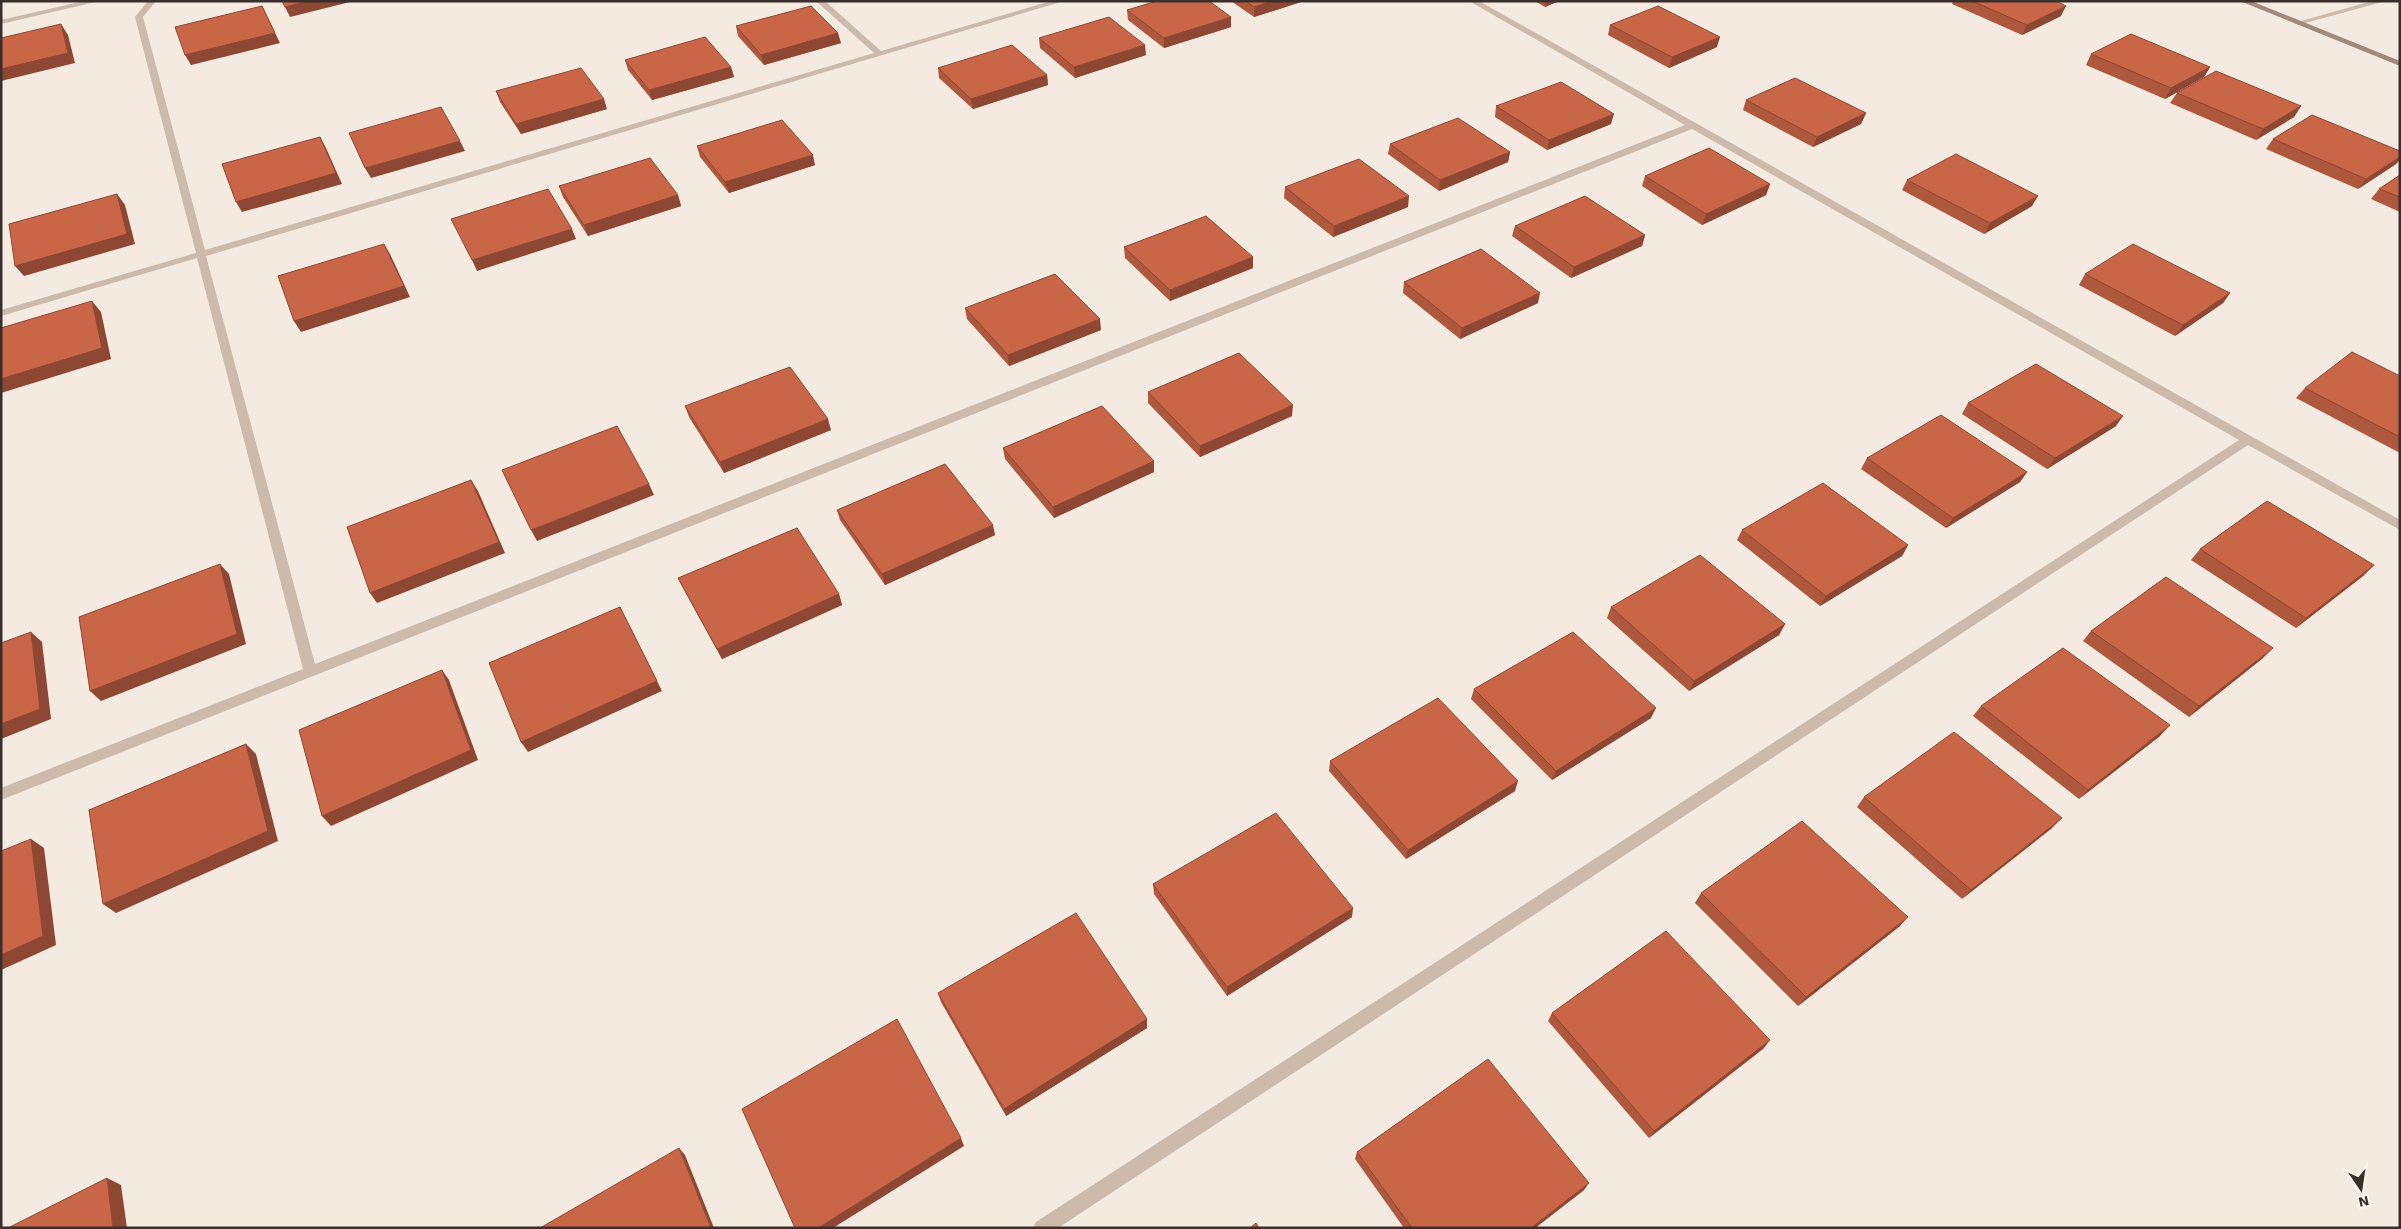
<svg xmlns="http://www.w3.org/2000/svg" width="2401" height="1229" viewBox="0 0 2401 1229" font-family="'Work Sans',sans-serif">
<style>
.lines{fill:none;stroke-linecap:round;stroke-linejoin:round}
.street{fill:#cdbaab;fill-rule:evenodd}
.secondary{fill:#a1897c;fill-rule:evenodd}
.wall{fill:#ae583e}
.shaded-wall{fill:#8d4732}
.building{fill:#ca6648;stroke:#8d4732}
</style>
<rect width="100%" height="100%" fill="#f4eae0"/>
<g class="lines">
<g class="street">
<path d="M84,1H100L1,24V20Z"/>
<path d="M148,1H156L143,17L205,250L874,53L816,1H825L881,51L1051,1H1064L206,256L315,664L1685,125L1469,1H1479L2400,520V530L2248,445L1058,1228H1033L1036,1222L2239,440L1692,129L1,800V788L303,669L197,258L1,316V310L196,253L135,17Z"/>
<path d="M2372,1H2386L2298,25L2294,23Z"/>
</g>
<path class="secondary" d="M2240,1H2251L2400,61V66Z"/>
</g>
<g class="wall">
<path d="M1231,1H1304L1254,17Z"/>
<path d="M1535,1H1559L1545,7Z"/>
<path d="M1953,1H2056L2061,16L2022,35L1952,4Z"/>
<path d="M1127,10L1231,27L1164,48L1128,20Z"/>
<path d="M1610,25L1717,47L1669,68L1608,35Z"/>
<path d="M736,26L841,43L764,65L738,36Z"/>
<path d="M1039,38L1146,55L1075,78L1040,48Z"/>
<path d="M2091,54L2210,67L2204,77L2165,99L2086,65Z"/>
<path d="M625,60L731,67L734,77L652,100L628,70Z"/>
<path d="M938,68L1047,75L1048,85L973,109L939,78Z"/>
<path d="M496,91L607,109L521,134L500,102Z"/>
<path d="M2177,93L2301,106L2294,117L2256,140L2170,103Z"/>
<path d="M1746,100L1866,113L1861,124L1813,147L1743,110Z"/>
<path d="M1496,106L1611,124L1547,150L1495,117Z"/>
<path d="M2273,139L2396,164L2358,189L2266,149Z"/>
<path d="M1390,144L1510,152L1508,162L1439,191L1388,154Z"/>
<path d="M697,146L815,165L729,193L700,157Z"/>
<path d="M2400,175V212L2371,199L2379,189Z"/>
<path d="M1645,176L1770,184L1766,195L1702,225L1642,186Z"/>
<path d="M1907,180L2032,206L1984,234L1902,190Z"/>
<path d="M559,186L678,195L681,206L588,236L563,197Z"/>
<path d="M1285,187L1408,207L1333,237L1284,198Z"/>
<path d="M1515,226L1645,235L1642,246L1571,278L1512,236Z"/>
<path d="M1124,247L1253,257V268L1170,301L1125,258Z"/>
<path d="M2085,274L2230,293L2223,303L2175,336L2079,285Z"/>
<path d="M1404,282L1538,303L1460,339L1403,293Z"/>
<path d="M965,308L1101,330L1009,366L967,319Z"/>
<path d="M2400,376V453L2296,398L2305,388Z"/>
<path d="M1148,392L1292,416L1200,457L1148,403Z"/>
<path d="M1968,403L2116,426L2047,469L1962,414Z"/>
<path d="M685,406L831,430L724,473L689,417Z"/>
<path d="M1003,448L1154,461V472L1054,518L1005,459Z"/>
<path d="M1867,458L2027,472L2020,482L1946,528L1861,469Z"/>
<path d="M837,510L995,535L885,585L840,520Z"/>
<path d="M1742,530L1908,545L1902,556L1820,606L1737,540Z"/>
<path d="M2200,549L2374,565L2363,576L2296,628L2191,560Z"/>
<path d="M678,578L839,594L842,605L722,659L683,588Z"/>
<path d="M1611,607L1785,624L1779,635L1689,691L1607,618Z"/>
<path d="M2091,631L2263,658L2189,717L2083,641Z"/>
<path d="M1474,689L1651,718L1552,780L1471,699Z"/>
<path d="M1981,706L2160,736L2079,799L1973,716Z"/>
<path d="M1330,761L1515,791L1406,859L1329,771Z"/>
<path d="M1864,797L2052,828L1962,899L1857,807Z"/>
<path d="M1153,884L1352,917L1227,996L1154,894Z"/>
<path d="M1701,893L1900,926L1798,1006L1695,903Z"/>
<path d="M938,993L1147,1019V1028L1006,1116L941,1002Z"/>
<path d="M1552,1013L1764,1048L1649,1138L1548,1021Z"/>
<path d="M1357,1152L1584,1190L1535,1228H1404L1355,1159Z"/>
</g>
<g class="shaded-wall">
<path d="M307,1H354L290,17L285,7Z"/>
<path d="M1273,1H1304L1254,17V7Z"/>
<path d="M1546,1H1559L1545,7Z"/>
<path d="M262,6L280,43L191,65L185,55Z"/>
<path d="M2066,6L2061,16L2022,35L2027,25Z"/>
<path d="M1231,17V27L1164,48V38Z"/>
<path d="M61,24L68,35L75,63L1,81V69Z"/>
<path d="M838,33L841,43L764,65L761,55Z"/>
<path d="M1720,37L1717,47L1669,68L1672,57Z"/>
<path d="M1145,45L1146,55L1075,78L1074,67Z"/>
<path d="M731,67L734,77L652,100L649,90Z"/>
<path d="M2210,67L2204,77L2165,99L2171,88Z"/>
<path d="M1047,75L1048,85L973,109L971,99Z"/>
<path d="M604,99L607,109L521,134L516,124Z"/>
<path d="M2301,106L2294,117L2256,140L2263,129Z"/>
<path d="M1866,113L1861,124L1813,147L1817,137Z"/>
<path d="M1614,114L1611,124L1547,150L1549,140Z"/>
<path d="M320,137L326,148L342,184L242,212L236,202Z"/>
<path d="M460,141L465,151L371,178L365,168Z"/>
<path d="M1510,152L1508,162L1439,191L1440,180Z"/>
<path d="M813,155L815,165L729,193L725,182Z"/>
<path d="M2400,157V160L2396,164L2358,189L2366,179Z"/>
<path d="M1770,184L1766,195L1702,225L1706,214Z"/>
<path d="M117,194L125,205L135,244L24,276L15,266Z"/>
<path d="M678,195L681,206L588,236L584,225Z"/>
<path d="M1409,196L1408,207L1333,237L1334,226Z"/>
<path d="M2038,196L2032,206L1984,234L1990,223Z"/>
<path d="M572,229L576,239L477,271L472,260Z"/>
<path d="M1645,235L1642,246L1571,278L1574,267Z"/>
<path d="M384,244L390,254L410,297L301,332L294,321Z"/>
<path d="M1253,257V268L1170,301V290Z"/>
<path d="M1540,293L1538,303L1460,339L1462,328Z"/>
<path d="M2230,293L2223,303L2175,336L2183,325Z"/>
<path d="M92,301L101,312L111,359L1,393V379Z"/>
<path d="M1100,319L1101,330L1009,366L1008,355Z"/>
<path d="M1293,405L1292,416L1200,457V446Z"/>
<path d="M2123,416L2116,426L2047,469L2055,458Z"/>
<path d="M828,419L831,430L724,473L720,462Z"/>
<path d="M1154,461V472L1054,518L1053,507Z"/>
<path d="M2027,472L2020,482L1946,528L1953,518Z"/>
<path d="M471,480L478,491L505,553L377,603L370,593Z"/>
<path d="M649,484L654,495L537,541L531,530Z"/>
<path d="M993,525L995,535L885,585L882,574Z"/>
<path d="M1908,545L1902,556L1820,606L1826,596Z"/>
<path d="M220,564L229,574L246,644L101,701L90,691Z"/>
<path d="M2374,565L2363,576L2296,628L2306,618Z"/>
<path d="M839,594L842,605L722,659L717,649Z"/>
<path d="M620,607L662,691L528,752L521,742Z"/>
<path d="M1785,624L1779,635L1689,691L1694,681Z"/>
<path d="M31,632L42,642L51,719L1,739V724Z"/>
<path d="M2273,648L2263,658L2189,717L2199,706Z"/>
<path d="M442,670L449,680L478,760L331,826L322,816Z"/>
<path d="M1656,708L1651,718L1552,780L1556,771Z"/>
<path d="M2170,725L2160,736L2079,799L2088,790Z"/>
<path d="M246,744L256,754L278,841L116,913L103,904Z"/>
<path d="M1518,781L1515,791L1406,859L1408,850Z"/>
<path d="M2062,818L2052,828L1962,899L1971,890Z"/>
<path d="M31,839L44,848L56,945L1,970V955Z"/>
<path d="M1353,908L1352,917L1227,996V987Z"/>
<path d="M1908,917L1900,926L1798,1006L1806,997Z"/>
<path d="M1147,1019V1028L1006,1116L1004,1109Z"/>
<path d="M1770,1040L1764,1048L1649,1138L1654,1131Z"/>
<path d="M961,1138L964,1146L833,1228H818Z"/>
<path d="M679,1148L685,1155L714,1228H711Z"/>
<path d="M107,1178L121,1185L127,1228H113Z"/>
<path d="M1589,1183L1584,1190L1535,1228H1531Z"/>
</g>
<g class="building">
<path d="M282,1H307L285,7Z"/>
<path d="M1157,1H1209L1231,17L1164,38L1127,10Z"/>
<path d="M1246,1H1273L1254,7Z"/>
<path d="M1972,1H2056L2066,6L2027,25Z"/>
<path d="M262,6L275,33L185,55L175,27Z"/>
<path d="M811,6L838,33L761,55L736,26Z"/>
<path d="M1658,6L1720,37L1672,57L1610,25Z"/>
<path d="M1109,17L1145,45L1074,67L1039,38Z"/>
<path d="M61,24L68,53L1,69V38Z"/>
<path d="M2131,34L2210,67L2171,88L2091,54Z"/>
<path d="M705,37L731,67L649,90L625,60Z"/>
<path d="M1012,45L1047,75L971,99L938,68Z"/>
<path d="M581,68L604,99L516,124L496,91Z"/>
<path d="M2216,71L2301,106L2263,129L2177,93Z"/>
<path d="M1795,78L1866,113L1817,137L1746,100Z"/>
<path d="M1561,82L1614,114L1549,140L1496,106Z"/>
<path d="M441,107L460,141L365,168L349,133Z"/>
<path d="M2312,115L2400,151V157L2366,179L2273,139Z"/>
<path d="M1458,118L1510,152L1440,180L1390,144Z"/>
<path d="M782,120L813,155L725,182L697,146Z"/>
<path d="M320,137L336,173L236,202L222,164Z"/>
<path d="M1709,148L1770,184L1706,214L1645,176Z"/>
<path d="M1956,154L2038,196L1990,223L1907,180Z"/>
<path d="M650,158L678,195L584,225L559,186Z"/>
<path d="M1359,159L1409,196L1334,226L1285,187Z"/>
<path d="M2400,175V197L2379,189Z"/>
<path d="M548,189L572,229L472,260L451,219Z"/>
<path d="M117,194L127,234L15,266L9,224Z"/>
<path d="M1585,196L1645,235L1574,267L1515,226Z"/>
<path d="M1206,216L1253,257L1170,290L1124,247Z"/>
<path d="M384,244L404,286L294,321L278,276Z"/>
<path d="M2133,244L2230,293L2183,325L2085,274Z"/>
<path d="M1481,249L1540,293L1462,328L1404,282Z"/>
<path d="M1055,274L1100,319L1008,355L965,308Z"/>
<path d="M92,301L102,348L1,379V328Z"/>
<path d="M2352,352L2400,376V437L2305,388Z"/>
<path d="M1239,353L1293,405L1200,446L1148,392Z"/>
<path d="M2036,364L2123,416L2055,458L1968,403Z"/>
<path d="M790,367L828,419L720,462L685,406Z"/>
<path d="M1102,406L1154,461L1053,507L1003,448Z"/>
<path d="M1941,415L2027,472L1953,518L1867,458Z"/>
<path d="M617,426L649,484L531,530L502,470Z"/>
<path d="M945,464L993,525L882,574L837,510Z"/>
<path d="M471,480L499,542L370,593L347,527Z"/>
<path d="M1823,483L1908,545L1826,596L1742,530Z"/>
<path d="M2267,501L2374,565L2306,618L2200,549Z"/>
<path d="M797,528L839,594L717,649L678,578Z"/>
<path d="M1700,555L1785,624L1694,681L1611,607Z"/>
<path d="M220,564L237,634L90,691L79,617Z"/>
<path d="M2166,577L2273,648L2199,706L2091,631Z"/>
<path d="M620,607L657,681L521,742L489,663Z"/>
<path d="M31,632L40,709L1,724V643Z"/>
<path d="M1573,632L1656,708L1556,771L1474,689Z"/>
<path d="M2063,648L2170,725L2088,790L1981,706Z"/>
<path d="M442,670L471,750L322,816L299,730Z"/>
<path d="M1438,698L1518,781L1408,850L1330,761Z"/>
<path d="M1954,732L2062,818L1971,890L1864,797Z"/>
<path d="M246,744L268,831L103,904L89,810Z"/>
<path d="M1276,813L1353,908L1227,987L1153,884Z"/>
<path d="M1802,821L1908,917L1806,997L1701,893Z"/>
<path d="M31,839L43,936L1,955V851Z"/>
<path d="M1076,913L1147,1019L1004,1109L938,993Z"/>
<path d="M1666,931L1770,1040L1654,1131L1552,1013Z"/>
<path d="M897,1019L961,1138L818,1228H795L742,1109Z"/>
<path d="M1488,1059L1589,1183L1531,1228H1412L1357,1152Z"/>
<path d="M679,1148L711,1228H540Z"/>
<path d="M107,1178L113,1228H8Z"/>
<path d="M1256,1223L1259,1228H1250Z"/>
</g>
<rect width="2401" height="1229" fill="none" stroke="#3a2f2a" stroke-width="5"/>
<g transform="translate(2361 1189) rotate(167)" stroke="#fbf4ed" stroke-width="4" paint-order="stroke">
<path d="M0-4L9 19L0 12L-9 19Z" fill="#3a2f2a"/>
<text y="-8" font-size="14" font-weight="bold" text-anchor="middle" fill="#3a2f2a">N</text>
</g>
</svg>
